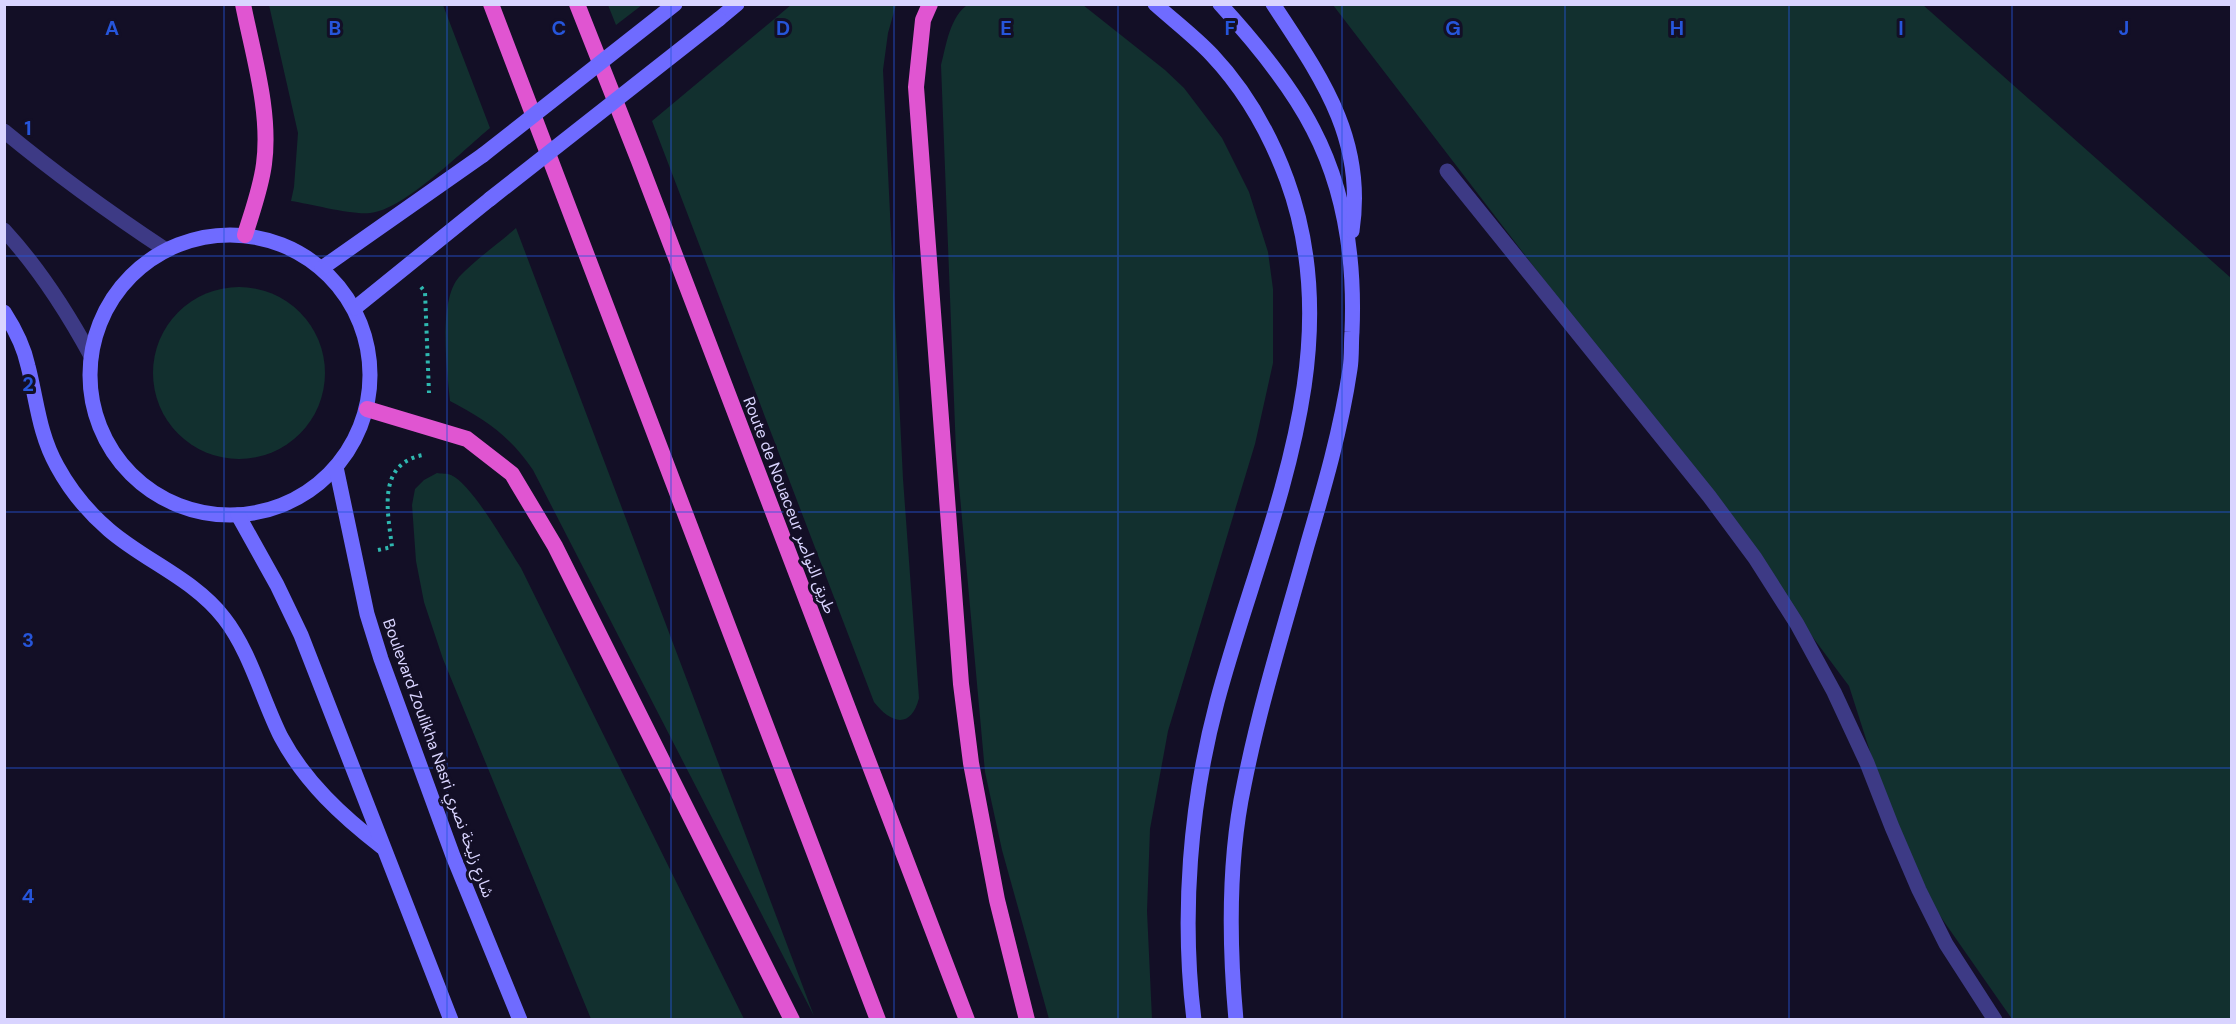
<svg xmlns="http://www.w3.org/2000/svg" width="2236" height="1024" viewBox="0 0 2236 1024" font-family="'DM Sans','Noto Sans Arabic',sans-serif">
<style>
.green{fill:#12302f}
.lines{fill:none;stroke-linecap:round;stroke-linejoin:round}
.path{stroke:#2fb8b0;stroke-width:4;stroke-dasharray:3 4.5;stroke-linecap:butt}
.service{stroke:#3d3a85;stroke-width:15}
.tertiary{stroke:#3d3a85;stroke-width:15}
.secondary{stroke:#6f6bff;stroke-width:15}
.trunk{stroke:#e055d1;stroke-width:16}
.secondary-bridge{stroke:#6f6bff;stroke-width:15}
.grid{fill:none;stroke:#2655da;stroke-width:1.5;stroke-opacity:0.55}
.labels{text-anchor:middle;stroke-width:6;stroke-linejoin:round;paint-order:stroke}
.street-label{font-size:16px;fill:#d9d4ff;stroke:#130f26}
.grid-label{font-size:20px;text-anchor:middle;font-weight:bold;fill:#2655da;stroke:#130f26;stroke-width:6;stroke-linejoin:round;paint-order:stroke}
</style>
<rect width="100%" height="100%" fill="#130f26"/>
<g class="green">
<path d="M969,4L1083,5L1165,70L1184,88L1222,138L1249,192L1268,252L1273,289V363L1255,444L1168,731L1150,829L1147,911L1152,1019H1049L1002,850L985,772L956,452L941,65C946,46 950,15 969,4Z"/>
<path d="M269,5H443L490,128C462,151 404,210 370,213C351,215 311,204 291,201L294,187L298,133Z"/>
<path d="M608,5H642L616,25Z"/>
<path d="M791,5H896L888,33L883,70L903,479L919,698C911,730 890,723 874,702L652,121Z"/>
<path d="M1333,5H1923L2231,278V1019H2012L1908,870L1849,686L1640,405Z"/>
<path d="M516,228L814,1016L533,470C510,436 486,420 450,401C447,371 438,301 459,277C476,259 498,244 516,228Z"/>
<circle cx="239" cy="373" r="86"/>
<path d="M437,473C441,474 447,473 451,475C472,484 507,547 521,568L744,1019H591L443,659L424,602L416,561L412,505L415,489L424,480Z"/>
</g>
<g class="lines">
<g class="path">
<path d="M421,287L425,292L429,393"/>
<path d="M378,550L392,547C388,513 376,464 423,455"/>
</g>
<path class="service" d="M1447,171L1709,496L1755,558L1797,624L1834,692L1867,763L1892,827L1919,890L1946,944L1995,1020"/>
<g class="tertiary">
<path d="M4,131C56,174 110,213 166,250"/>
<path d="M4,230C39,268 66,310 91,356"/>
</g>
<g class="secondary">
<path d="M1155,4C1174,21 1195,37 1212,55C1246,91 1270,134 1287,180C1352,357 1262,532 1217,702C1190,804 1181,915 1194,1020"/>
<path d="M1220,4C1253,40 1291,86 1313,129C1346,192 1355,262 1352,332C1351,344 1352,357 1350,369C1341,430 1324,488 1307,546C1285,625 1260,704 1244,785C1228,860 1229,943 1236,1020"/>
<path d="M1273,4C1321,77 1366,139 1352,231"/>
<path d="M719,19L737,4"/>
<circle cx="230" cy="375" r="140"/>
<path d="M322,268L483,155"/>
<path d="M355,308L490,199"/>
<path d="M4,312C15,329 24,347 28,366C37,401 39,434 57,466C70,490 88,512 109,530C145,561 194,579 224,618C250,651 262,699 281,737C305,782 342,816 382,847"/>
<path d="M336,467L367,614L381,659L453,856L520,1020"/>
<path d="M238,515L277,585L301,635L451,1020"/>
</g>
<g class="trunk">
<path d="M243,4C253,55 271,112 264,164C261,188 252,212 245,235"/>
<path d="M491,4L878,1020"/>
<path d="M577,4L639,161L967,1020"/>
<path d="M930,4L923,20L916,87L961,684L971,763L997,900L1027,1020"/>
<path d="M367,409L467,439L512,474L555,546L792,1020"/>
</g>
<g class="secondary-bridge">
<path d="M483,155L675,4"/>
<path d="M490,199L719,19"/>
</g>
</g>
<path class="grid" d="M224,4V1020M447,4V1020M671,4V1020M894,4V1020M1118,4V1020M1342,4V1020M1565,4V1020M1789,4V1020M2012,4V1020M4,256H2232M4,512H2232M4,768H2232"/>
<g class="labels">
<g class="street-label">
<text transform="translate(790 505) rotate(69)" y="6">Route de Nouaceur طريق النواصر</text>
<text transform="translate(439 758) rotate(70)" y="6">Boulevard Zoulikha Nasri شارع زليخة نصري</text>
</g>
</g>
<g class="grid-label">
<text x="112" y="35">A</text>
<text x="335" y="35">B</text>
<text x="559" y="35">C</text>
<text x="783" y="35">D</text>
<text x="1006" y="35">E</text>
<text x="1230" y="35">F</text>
<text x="1453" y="35">G</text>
<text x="1677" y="35">H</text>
<text x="1901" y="35">I</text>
<text x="2124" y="35">J</text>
<text x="28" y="135">1</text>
<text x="28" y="391">2</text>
<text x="28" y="647">3</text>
<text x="28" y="903">4</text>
</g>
<rect width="2236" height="1024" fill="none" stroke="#d9d4ff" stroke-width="12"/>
</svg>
